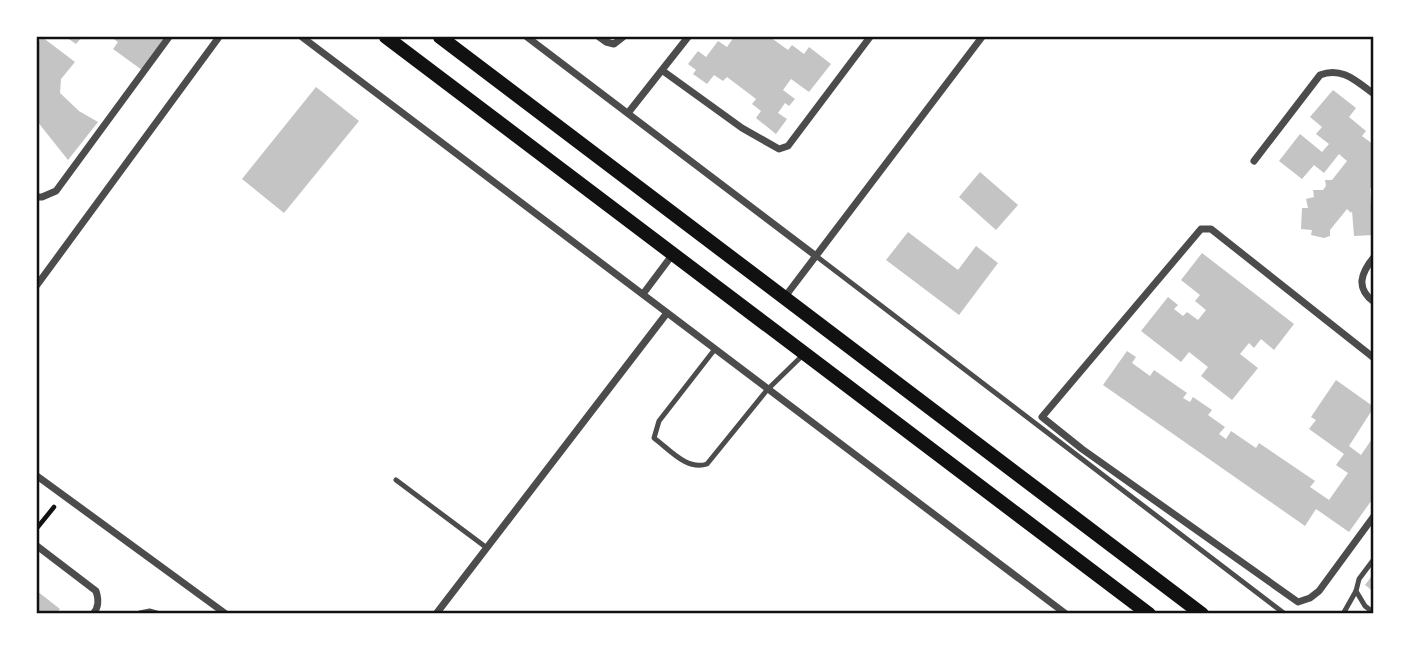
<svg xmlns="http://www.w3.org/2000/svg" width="1411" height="651" viewBox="0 0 1411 651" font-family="Quicksand,sans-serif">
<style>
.building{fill:#c4c4c4}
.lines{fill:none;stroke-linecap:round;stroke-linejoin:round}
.path{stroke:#111;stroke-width:4.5}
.service{stroke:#4c4c4c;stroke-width:5}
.minor{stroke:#4c4c4c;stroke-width:7}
.secondary{stroke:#111;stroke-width:14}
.neatline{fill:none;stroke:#111;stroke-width:2.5}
</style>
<rect width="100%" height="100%" fill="#fff"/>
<g class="building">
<path d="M42,37L75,62L61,79L60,93L79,111L98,122L68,160L37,121V44Z"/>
<path d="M66,37H82L76,44Z"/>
<path d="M111,37H165L142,70L113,49L118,42Z"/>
<path d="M734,37H770L788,50L792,45L804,54L809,47L831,64L809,92L791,79L783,90L795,99L789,106L785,103L778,113L787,119L776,134L756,118L761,111L752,104L756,99L727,77L723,81L714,75L707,84L693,74L696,70L688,64L698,51L706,57L718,41L727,47Z"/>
<path d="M316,87L359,121L284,213L242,179Z"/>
<path d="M1333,90L1356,108L1349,117L1366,131L1362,136L1374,145V184L1370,189L1371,207H1374V235L1354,236L1352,211L1351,213L1347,209L1330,230V236L1324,238L1311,235L1312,230L1301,229L1302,208H1308L1306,199L1314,197L1313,190H1323L1326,186L1325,180H1332L1347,161L1339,154L1324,173L1314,165L1302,179L1279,161L1300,134L1322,152L1329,144L1316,134L1322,127L1310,117Z"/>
<path d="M980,172L1018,205L996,230L959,197Z"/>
<path d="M908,232L958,270L976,246L998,263L959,315L886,260Z"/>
<path d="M1202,253L1294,324L1274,350L1261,339L1254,348L1249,343L1240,354L1258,368L1232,400L1201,376L1208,367L1189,352L1181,362L1141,331L1168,297L1178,305L1174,309L1183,316L1187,312L1198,320L1206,310L1195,301L1200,295L1181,280Z"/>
<path d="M1127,351L1136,357L1132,363L1150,376L1154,370L1187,393L1183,398L1190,402L1193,397L1212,410L1208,415L1225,427L1219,434L1226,439L1231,431L1256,448L1259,443L1315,481L1310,487L1329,500L1348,473L1336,465L1344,454L1309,429L1316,420L1311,417L1336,380L1374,407L1349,446L1361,455L1374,436V497L1349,532L1316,509L1305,526L1103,385Z"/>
<path d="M1374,573V592L1365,585Z"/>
<path d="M37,591L60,609L56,614H37Z"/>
</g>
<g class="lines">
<path class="path" d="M37,528L54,507"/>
<g class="service">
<path d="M816,256L1285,614"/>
<path d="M715,349L659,421L654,438C669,449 687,471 707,464L767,390L804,354"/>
<path d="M396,480L487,548"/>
<path d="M1356,591L1365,606L1374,613"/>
<path d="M1343,614L1356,591L1359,579L1374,559"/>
</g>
<g class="minor">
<path d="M302,37L1066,614"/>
<path d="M527,37L816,256"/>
<path d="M599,37L606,42L614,44L623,37"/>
<path d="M663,71L742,128L779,149L788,146L870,37"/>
<path d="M628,113L688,37"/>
<path d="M1254,161L1320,75C1342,66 1357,82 1374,94"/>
<path d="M37,197H42L56,191L169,37"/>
<path d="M1374,257C1361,273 1355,288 1374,302"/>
<path d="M37,285L219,37"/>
<path d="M643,294L673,254"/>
<path d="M784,298L982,37"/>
<path d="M1374,358L1211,229H1201L1042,417L1082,449L1298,602L1310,598L1319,591L1374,516"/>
<path d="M37,476L226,614"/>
<path d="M37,546L96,591C99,600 99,607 93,614"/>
<path d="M140,614L150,612L157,614"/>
<path d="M436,614L667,313"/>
</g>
<g class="secondary">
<path d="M386,37L1149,614"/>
<path d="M440,37L1202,614"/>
</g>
</g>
<rect width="1411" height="651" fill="none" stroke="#ffffff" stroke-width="77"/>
<rect x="38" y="38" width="1334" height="574" class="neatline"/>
</svg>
